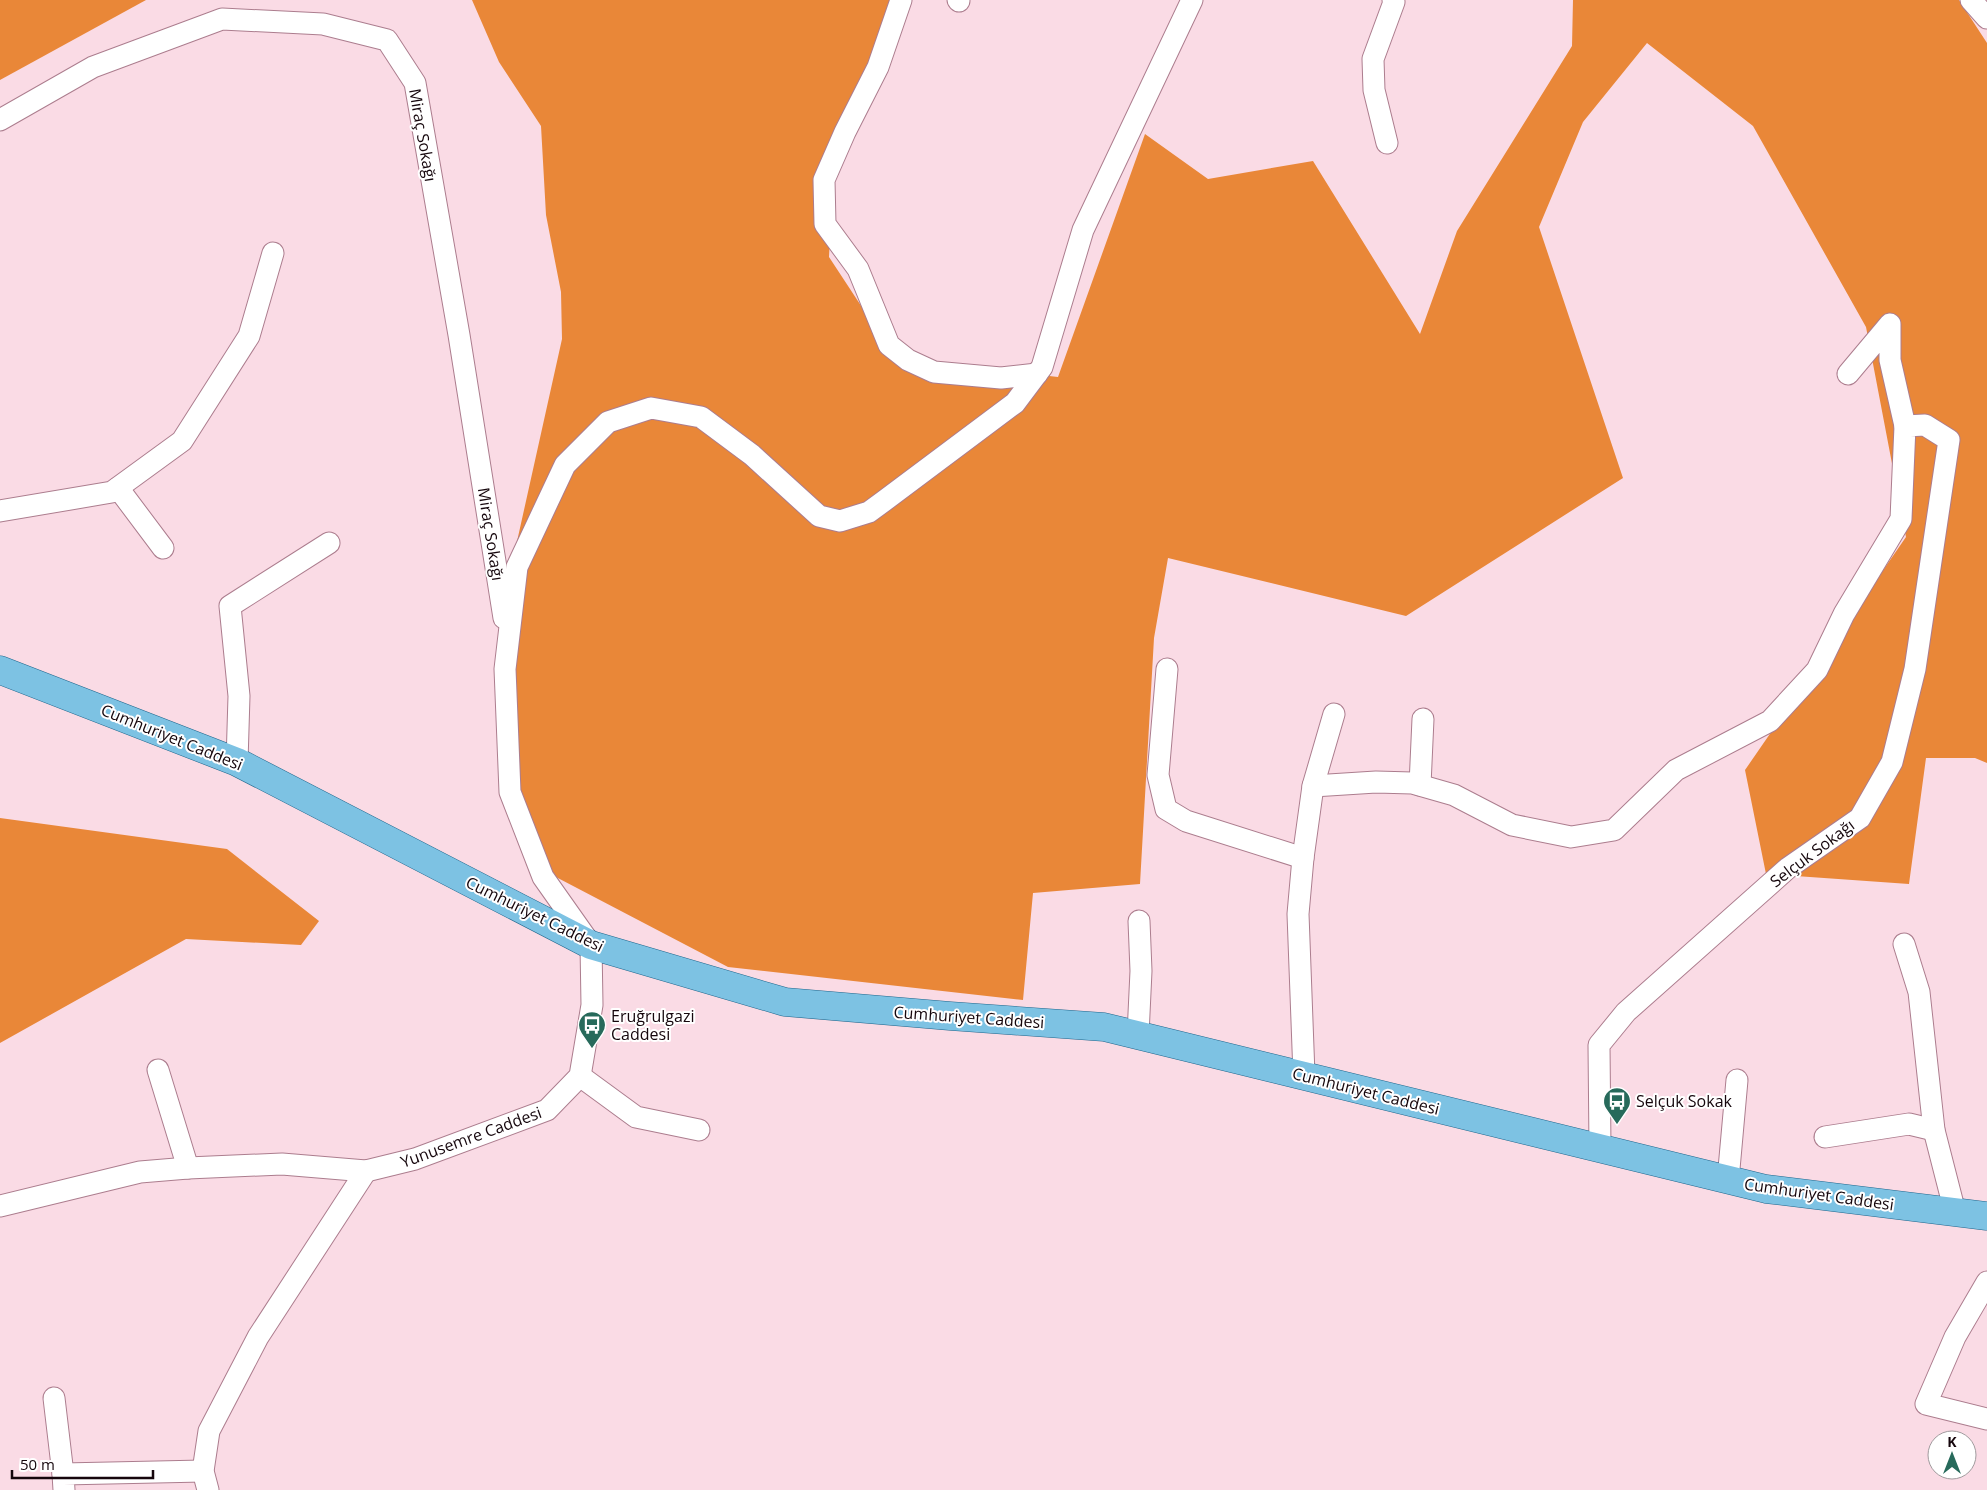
<svg xmlns="http://www.w3.org/2000/svg" width="1987" height="1490" viewBox="0 0 1987 1490" font-family="'Open Sans',sans-serif">
<style>
.forest{fill:#e98738}
.lines{fill:none;stroke-linecap:round;stroke-linejoin:round}
.minor-casing{stroke:#ac7d8e;stroke-width:23}
.major-casing{stroke:#20668c;stroke-width:29}
.minor{stroke:#fff;stroke-width:21}
.major{stroke:#7dc2e3;stroke-width:28}
.labels{text-anchor:middle;stroke-width:4;stroke-linejoin:round;paint-order:stroke}
.street-label{font-size:16px;fill:#15060c;stroke:#fff}
.poi-label{font-size:16px;fill:#15060c;stroke:#fff;text-anchor:start}
</style>
<rect width="100%" height="100%" fill="#fadbe5"/>
<g class="forest">
<path d="M0,0H146L0,80Z"/>
<path d="M472,0H895L833,177L829,257L896,359L1058,377L1145,134L1208,179L1313,161L1420,334L1457,231L1572,46L1573,0H1959L1987,43V763L1975,758H1926L1909,884L1766,874L1745,770L1906,537L1866,327L1753,126L1647,43L1583,122L1539,227L1623,478L1406,616L1168,558L1154,638L1140,884L1033,893L1023,1000L728,967L554,876L509,764L516,546L562,339L561,292L546,215L541,126L499,62Z"/>
<path d="M0,818L227,849L319,921L301,945L186,939L0,1043Z"/>
</g>
<g class="lines">
<g class="minor-casing">
<g id="minor">
<path d="M901,0L878,67L845,132L824,180L825,224L858,269L889,345L908,360L934,372L1001,378L1037,374"/>
<path d="M958,0L959,1"/>
<path d="M1971,0L1987,18"/>
<path d="M0,120L93,67L222,19L323,24L387,40L415,83L459,335L504,618"/>
<path d="M1387,143L1374,90L1373,59L1394,2L1393,0"/>
<path d="M1848,374L1890,324V360L1905,426"/>
<path d="M118,488L163,548"/>
<path d="M0,511L112,492L182,441L249,336L273,253"/>
<path d="M1167,669L1158,775L1166,809L1186,821L1303,858"/>
<path d="M237,762L239,696L230,606L329,543"/>
<path d="M1420,785L1423,719"/>
<path d="M1313,786L1376,782L1412,783L1454,795L1512,825L1571,837L1614,830L1676,770L1770,721L1817,670L1844,614L1901,519L1905,426L1925,425L1949,440L1915,669L1892,762L1860,818L1788,868L1626,1012L1599,1045L1600,1148"/>
<path d="M1904,944L1919,992L1934,1130L1955,1212"/>
<path d="M1138,1035L1141,971L1139,921"/>
<path d="M158,1070L188,1168"/>
<path d="M1304,1075L1298,914L1303,858L1313,786L1334,714"/>
<path d="M580,1076L636,1117L699,1130"/>
<path d="M1825,1137L1909,1124L1934,1130"/>
<path d="M1728,1180L1737,1080"/>
<path d="M0,1206L140,1172L188,1168L282,1164L366,1171L415,1159L547,1110L580,1076L592,1005L591,945L543,877L510,792L505,669L517,567L565,465L608,422L651,408L701,417L752,455L819,516L840,521L869,512L884,501L1015,403L1042,367L1083,230L1192,0"/>
<path d="M1987,1282L1955,1337L1926,1404L1987,1419"/>
<path d="M54,1398L63,1474"/>
<path d="M64,1490L63,1474L203,1471"/>
<path d="M208,1490L203,1471L209,1431L258,1337L366,1171"/>
</g>
</g>
<g class="major-casing">
<path id="major" d="M0,670L237,762L591,945L785,1002L950,1016L1104,1027L1766,1189L1987,1216"/>
</g>
<use href="#minor" class="minor"/>
<use href="#major" class="major"/>
</g>
<defs>
<g id="bus-pin" transform="scale(1.4375)"><path d="M0 17L-7.5 6A9.5 9.5 0 1 1 7.5 6Z" fill="#276a5b" stroke="#fff"/><path d="M-5-6H5V4H4V6H2V4H-2V6H-4V4H-5ZM-3.5-4V0h7V-4ZM-3.5 1.2v1.5H-2V1.2ZM2 1.2v1.5H3.5V1.2Z" fill="#fff"/></g>
</defs>
<g fill-rule="evenodd">
<use href="#bus-pin" x="592" y="1025"/>
<use href="#bus-pin" x="1617" y="1101"/>
</g>
<g class="labels">
<g class="street-label">
<text transform="translate(423 135) rotate(80)" y="6">Miraç Sokağı</text>
<text transform="translate(491 534) rotate(81)" y="6">Miraç Sokağı</text>
<text transform="translate(172 737) rotate(22)" y="6">Cumhuriyet Caddesi</text>
<text transform="translate(1812 853) rotate(-37)" y="6">Selçuk Sokağı</text>
<text transform="translate(535 914) rotate(26)" y="6">Cumhuriyet Caddesi</text>
<text transform="translate(969 1017) rotate(4)" y="6">Cumhuriyet Caddesi</text>
<text transform="translate(1366 1091) rotate(14)" y="6">Cumhuriyet Caddesi</text>
<text transform="translate(471 1137) rotate(-20)" y="6">Yunusemre Caddesi</text>
<text transform="translate(1819 1194) rotate(8)" y="6">Cumhuriyet Caddesi</text>
</g>
<g class="poi-label">
<text x="611" y="1022">Eruğrulgazi<tspan x="611" dy="18">Caddesi</tspan></text>
<text x="1636" y="1107">Selçuk Sokak</text>
</g>
</g>
<g transform="translate(1952 1455)"><circle r="24" fill="#ffffff" stroke="#a19b9e"/>
<path d="M0-4L9 19L0 12L-9 19Z" fill="#276a5b"/>
<text y="-8" font-size="14" font-weight="bold" text-anchor="middle" fill="#15060c">K</text>
</g>
<path d="M12 1470v8h141v-8" fill="none" stroke="#15060c" stroke-width="2.5"/>
<text x="20" y="1470" font-size="15" fill="#15060c" stroke="#ffffff" stroke-width="4" paint-order="stroke">50 m</text>
</svg>
